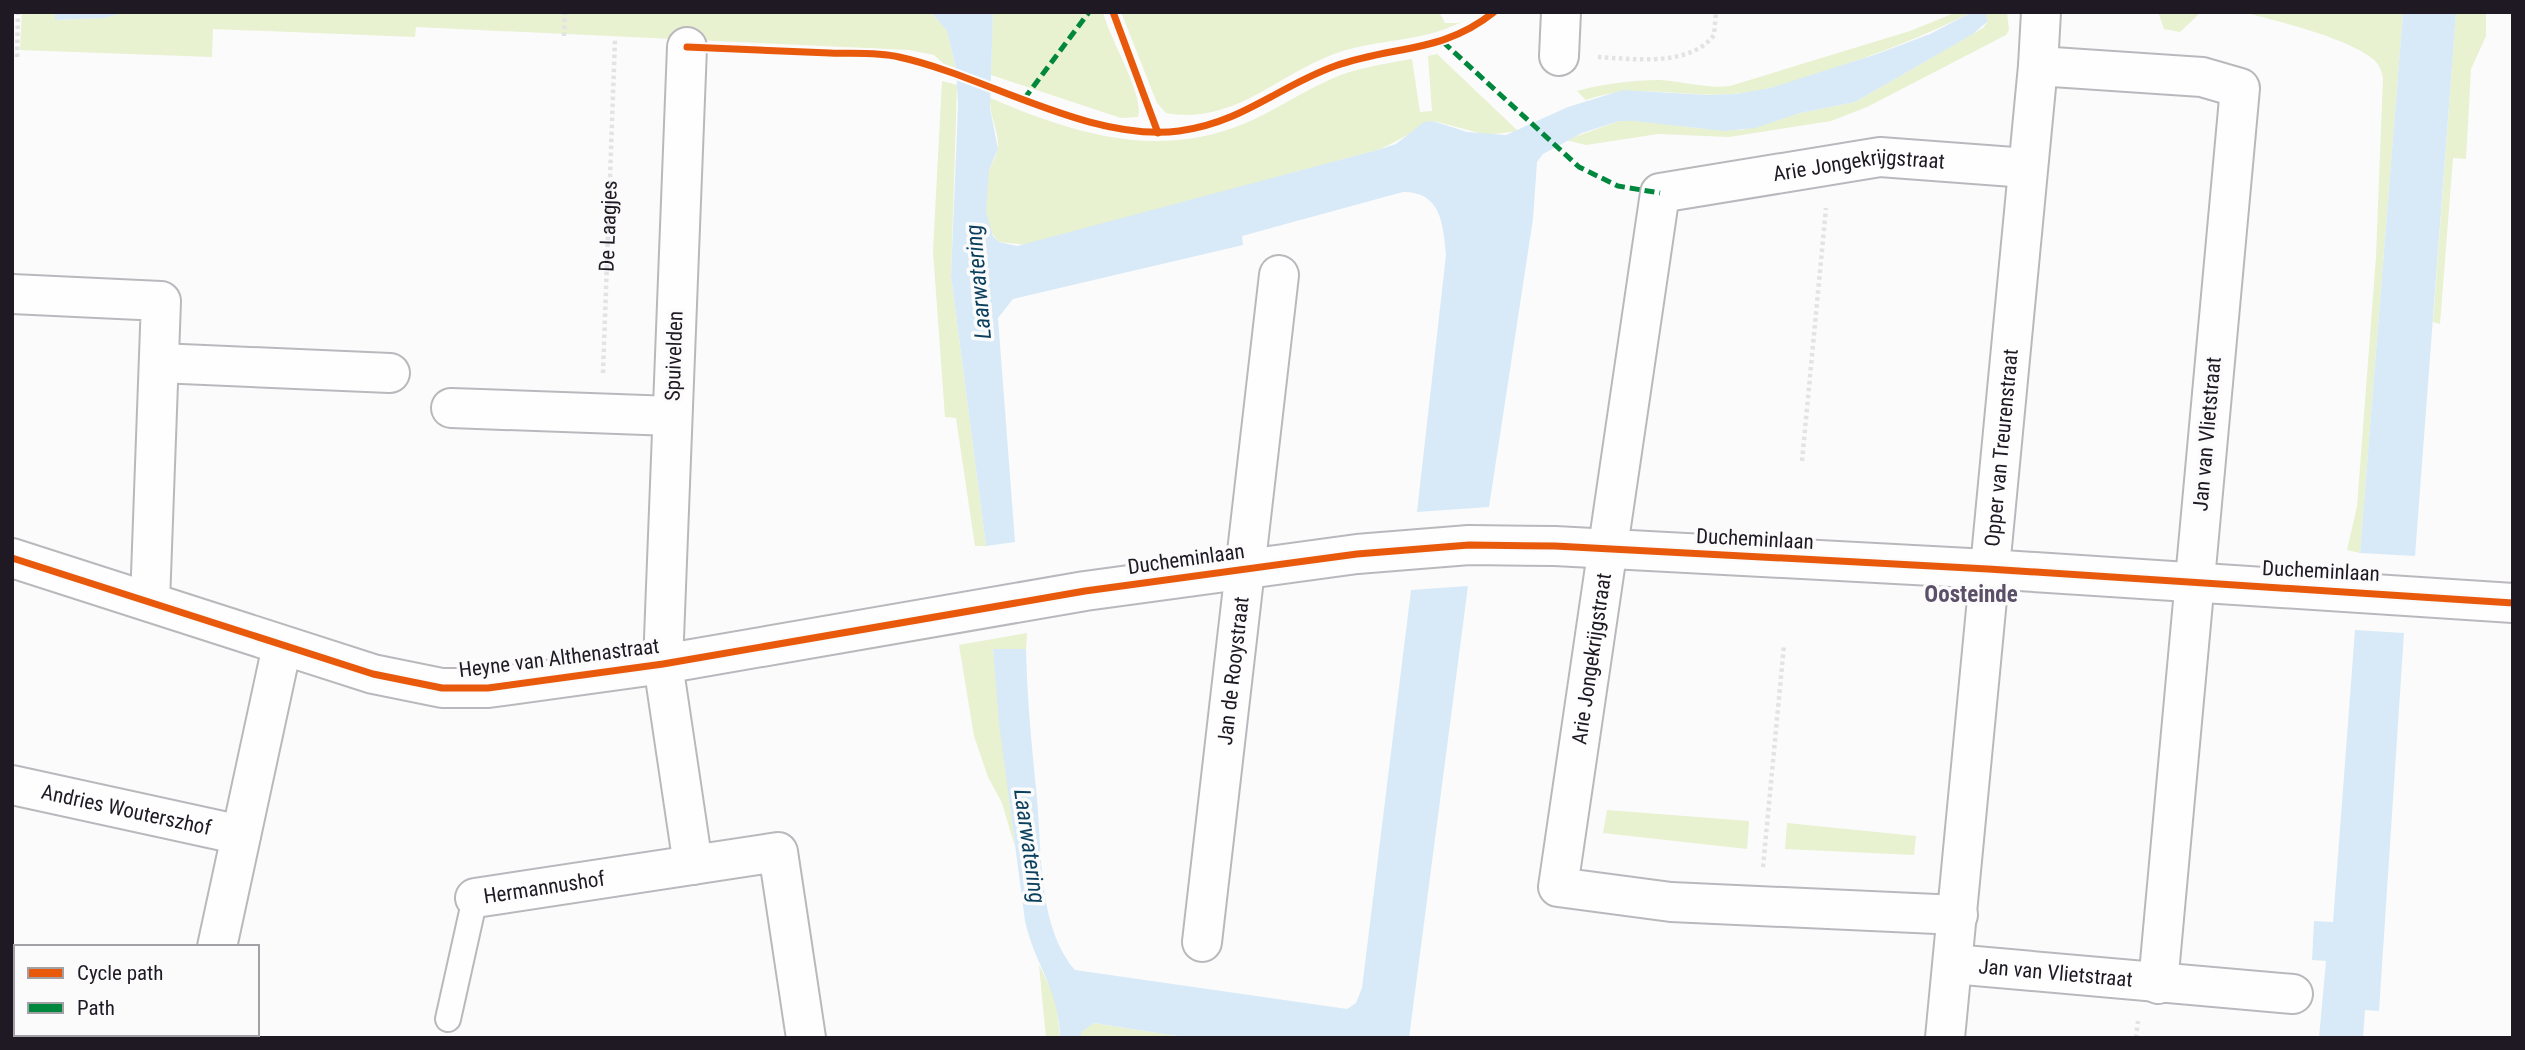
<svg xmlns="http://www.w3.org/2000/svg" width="2525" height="1050" viewBox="0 0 2525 1050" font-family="'Roboto Condensed',sans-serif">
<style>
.green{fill:#e8f1d0}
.water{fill:#d8eaf7}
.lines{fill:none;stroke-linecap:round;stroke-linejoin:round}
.lane-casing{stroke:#bbb8bd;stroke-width:28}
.street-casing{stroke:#bbb8bd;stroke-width:42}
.path{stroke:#e3e3e4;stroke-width:4.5;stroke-dasharray:3.5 3.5;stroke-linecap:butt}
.lane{stroke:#fefefe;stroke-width:24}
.street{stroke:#fefefe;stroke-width:38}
.quiet{stroke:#00873e;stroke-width:5;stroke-dasharray:10 5;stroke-linecap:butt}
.cycleway-casing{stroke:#fbfbfb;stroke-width:11}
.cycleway{stroke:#e8590c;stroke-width:7}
.labels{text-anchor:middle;stroke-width:7;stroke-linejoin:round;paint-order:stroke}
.street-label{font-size:21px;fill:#1f1924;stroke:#fbfbfb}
.water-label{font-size:23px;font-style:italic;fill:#0b3f5e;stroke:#fbfbfb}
.neighbourhood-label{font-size:23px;font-weight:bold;fill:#5c4f68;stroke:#fbfbfb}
</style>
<rect width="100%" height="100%" fill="#fbfbfb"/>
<g class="green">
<path d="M22,12H55L56,20L105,18L125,12H931L947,31L956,68L944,64L934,55L909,50L416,27L415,37L213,29L212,57L20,50Z"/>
<path d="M993,12H1103C1109,38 1145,96 1138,117L1121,118L991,75Z"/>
<path d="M1121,12H1439L1445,23H1458L1466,20C1423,42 1389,38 1346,50C1283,68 1237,126 1166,113L1157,103Z"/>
<path d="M1957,12H1972C1923,37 1874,55 1823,72C1794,81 1764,92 1734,94C1683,98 1635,82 1586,100L1577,91C1603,84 1632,80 1659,80C1683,81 1706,89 1730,86L1910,31Z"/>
<path d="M1985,12H2007L2009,30L2006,35L1867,107L1831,121L1729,137L1658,134L1586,145L1566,140L1619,121H1655L1695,128L1742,130L1800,113L1855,102L1983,28L1988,21Z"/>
<path d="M2158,12H2201L2180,32L2164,29Z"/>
<path d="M2243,12H2403L2360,553L2347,550L2357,507L2376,257L2383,78C2381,70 2380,65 2373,59C2348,38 2277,21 2243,12Z"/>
<path d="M2456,12H2486V36L2471,69L2466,159L2453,158L2440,324L2433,322Z"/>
<path d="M1437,54L1518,131L1487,135L1434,121L1381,149L1027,245L999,242C982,226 982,189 990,168C993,161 997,155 998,147C999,131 989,115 990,98C1072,133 1157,160 1243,124C1273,112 1300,93 1329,80C1355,68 1383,64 1412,59L1420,112L1432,111L1428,56Z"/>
<path d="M942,81L957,85L951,276L986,546H975L956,418L945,417L933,251Z"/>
<path d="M1027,633L1026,649L993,650L1015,847L1002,803L988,777L974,736L959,645Z"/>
<path d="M1607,810L1749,821L1747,849L1603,833Z"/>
<path d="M1787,823L1916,836L1914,855L1785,849Z"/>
<path d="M1039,965L1056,1000L1060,1038H1046Z"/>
<path d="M1093,1023L1190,1038H1082L1081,1032Z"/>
</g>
<g class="water">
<path d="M55,12H125L105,18L55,20Z"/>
<path d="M931,12H993L990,108L998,149L989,170L986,212L993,236L999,242L1017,246L1381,149L1396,144L1424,122L1433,121L1467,132L1506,135L1568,107L1623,90L1707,95L1736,94L1770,88L1877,54L1930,34L1972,12H1985L1988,21L1973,34L1855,102L1800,113L1755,128L1724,131L1634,121H1619L1582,133L1543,154L1537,162L1533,219L1489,507L1417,512L1446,255C1443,223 1441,192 1403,192L1242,236L1243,245L1013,299L998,318L1015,542L986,546L951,276L958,105L956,68L947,31Z"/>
<path d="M2403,12L2456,13L2415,556L2360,553Z"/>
<path d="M1468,586L1409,1038H1190L1094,1023L1081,1032L1082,1038H1060C1059,988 1035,966 1025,921L999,723L993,649H1026C1027,699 1032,749 1037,799C1042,852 1038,927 1075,970L1347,1009L1356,1003L1362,988L1411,590Z"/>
<path d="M2355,630L2404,633L2379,1011L2365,1010L2363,1038H2319L2326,961L2312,960L2314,921L2333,922Z"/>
</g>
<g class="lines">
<g class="lane-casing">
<path id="lane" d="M448,1019L475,898"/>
</g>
<g class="street-casing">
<g id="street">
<path d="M687,47L663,664L693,865"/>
<path d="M1559,56L1561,12"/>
<path d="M2038,66L2202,77L2240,88L2158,984"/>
<path d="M12,294L161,301L150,602"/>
<path d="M159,363L390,373"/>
<path d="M451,408L672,416"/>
<path d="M12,558L373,674L442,688H488L663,664L1085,591L1357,554L1469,545L1555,546L1988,569L2513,603"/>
<path id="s2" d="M12,785L241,835"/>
<path id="s3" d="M475,898L778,852L806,1038"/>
<path id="s4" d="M1958,915L1671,902L1558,887L1660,193L1880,157L2027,168"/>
<path id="s5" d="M1202,942L1279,275"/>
<path d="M217,947L282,646"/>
<path id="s6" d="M1953,964L2293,994"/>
<path id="s7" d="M1945,1038L2038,66L2041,12"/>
</g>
</g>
<g class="path">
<path d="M564,36L565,12"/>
<path d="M17,57L18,12"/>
<path d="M1598,57C1634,59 1690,67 1714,35L1716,12"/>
<path id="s1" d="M603,373L615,39"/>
<path d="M1802,461L1826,208"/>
<path d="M1763,867L1784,645"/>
<path d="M2136,1038L2138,1021"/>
</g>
<use href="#lane" class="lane"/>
<use href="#street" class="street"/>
<g class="quiet">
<path d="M1443,42L1579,167L1618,186L1660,193"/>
<path d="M1024,99L1089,12"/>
</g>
<g class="cycleway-casing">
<g id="cycleway">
<path d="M1113,12L1158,133"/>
<path d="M687,47C735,49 782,51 830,53C852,54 877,52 899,57C986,76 1089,142 1179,131C1242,123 1279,86 1335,66C1393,45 1442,54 1494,12"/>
<path d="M12,558L373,674L442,688H488L663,664L1085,591L1357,554L1469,545L1555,546L1988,569L2513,603"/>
</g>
</g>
<use href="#cycleway" class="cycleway"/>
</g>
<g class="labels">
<g class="street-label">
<text dy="7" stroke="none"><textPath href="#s4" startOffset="1304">Arie Jongekrijgstraat</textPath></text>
<text dy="7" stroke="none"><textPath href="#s1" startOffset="147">De Laagjes</textPath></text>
<text transform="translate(674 356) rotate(-88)" y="7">Spuivelden</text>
<text transform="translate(2207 434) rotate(-85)" y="7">Jan van Vlietstraat</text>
<text dy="7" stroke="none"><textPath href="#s7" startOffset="593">Opper van Treurenstraat</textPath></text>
<text transform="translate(1755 539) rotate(3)" y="7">Ducheminlaan</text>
<text transform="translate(1186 559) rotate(-8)" y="7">Ducheminlaan</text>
<text transform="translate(2321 571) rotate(3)" y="7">Ducheminlaan</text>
<text transform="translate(559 658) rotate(-7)" y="7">Heyne van Althenastraat</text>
<text dy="7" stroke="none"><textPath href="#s4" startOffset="632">Arie Jongekrijgstraat</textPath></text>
<text dy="7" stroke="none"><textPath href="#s5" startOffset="273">Jan de Rooystraat</textPath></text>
<text dy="7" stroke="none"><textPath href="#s2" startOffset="117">Andries Wouterszhof</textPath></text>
<text dy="7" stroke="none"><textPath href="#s3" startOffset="70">Hermannushof</textPath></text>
<text dy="7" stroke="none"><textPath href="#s6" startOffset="103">Jan van Vlietstraat</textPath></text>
</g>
<g class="water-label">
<text transform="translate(978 282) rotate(-95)" y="8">Laarwatering</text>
<text transform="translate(1030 846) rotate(82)" y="8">Laarwatering</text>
</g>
<g class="neighbourhood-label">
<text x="1971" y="602">Oosteinde</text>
</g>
</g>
<rect width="2525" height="1050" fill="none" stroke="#1f1924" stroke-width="28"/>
<rect x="14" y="945" width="245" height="91" fill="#fbfbfb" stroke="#a3a1a5" stroke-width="2"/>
<rect x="28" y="968" width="35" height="10" fill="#e8590c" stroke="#a3a1a5" stroke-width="2"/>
<text x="77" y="980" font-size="21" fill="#1f1924">Cycle path</text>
<rect x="28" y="1003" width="35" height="10" fill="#00873e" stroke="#a3a1a5" stroke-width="2"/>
<text x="77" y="1015" font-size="21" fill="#1f1924">Path</text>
</svg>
